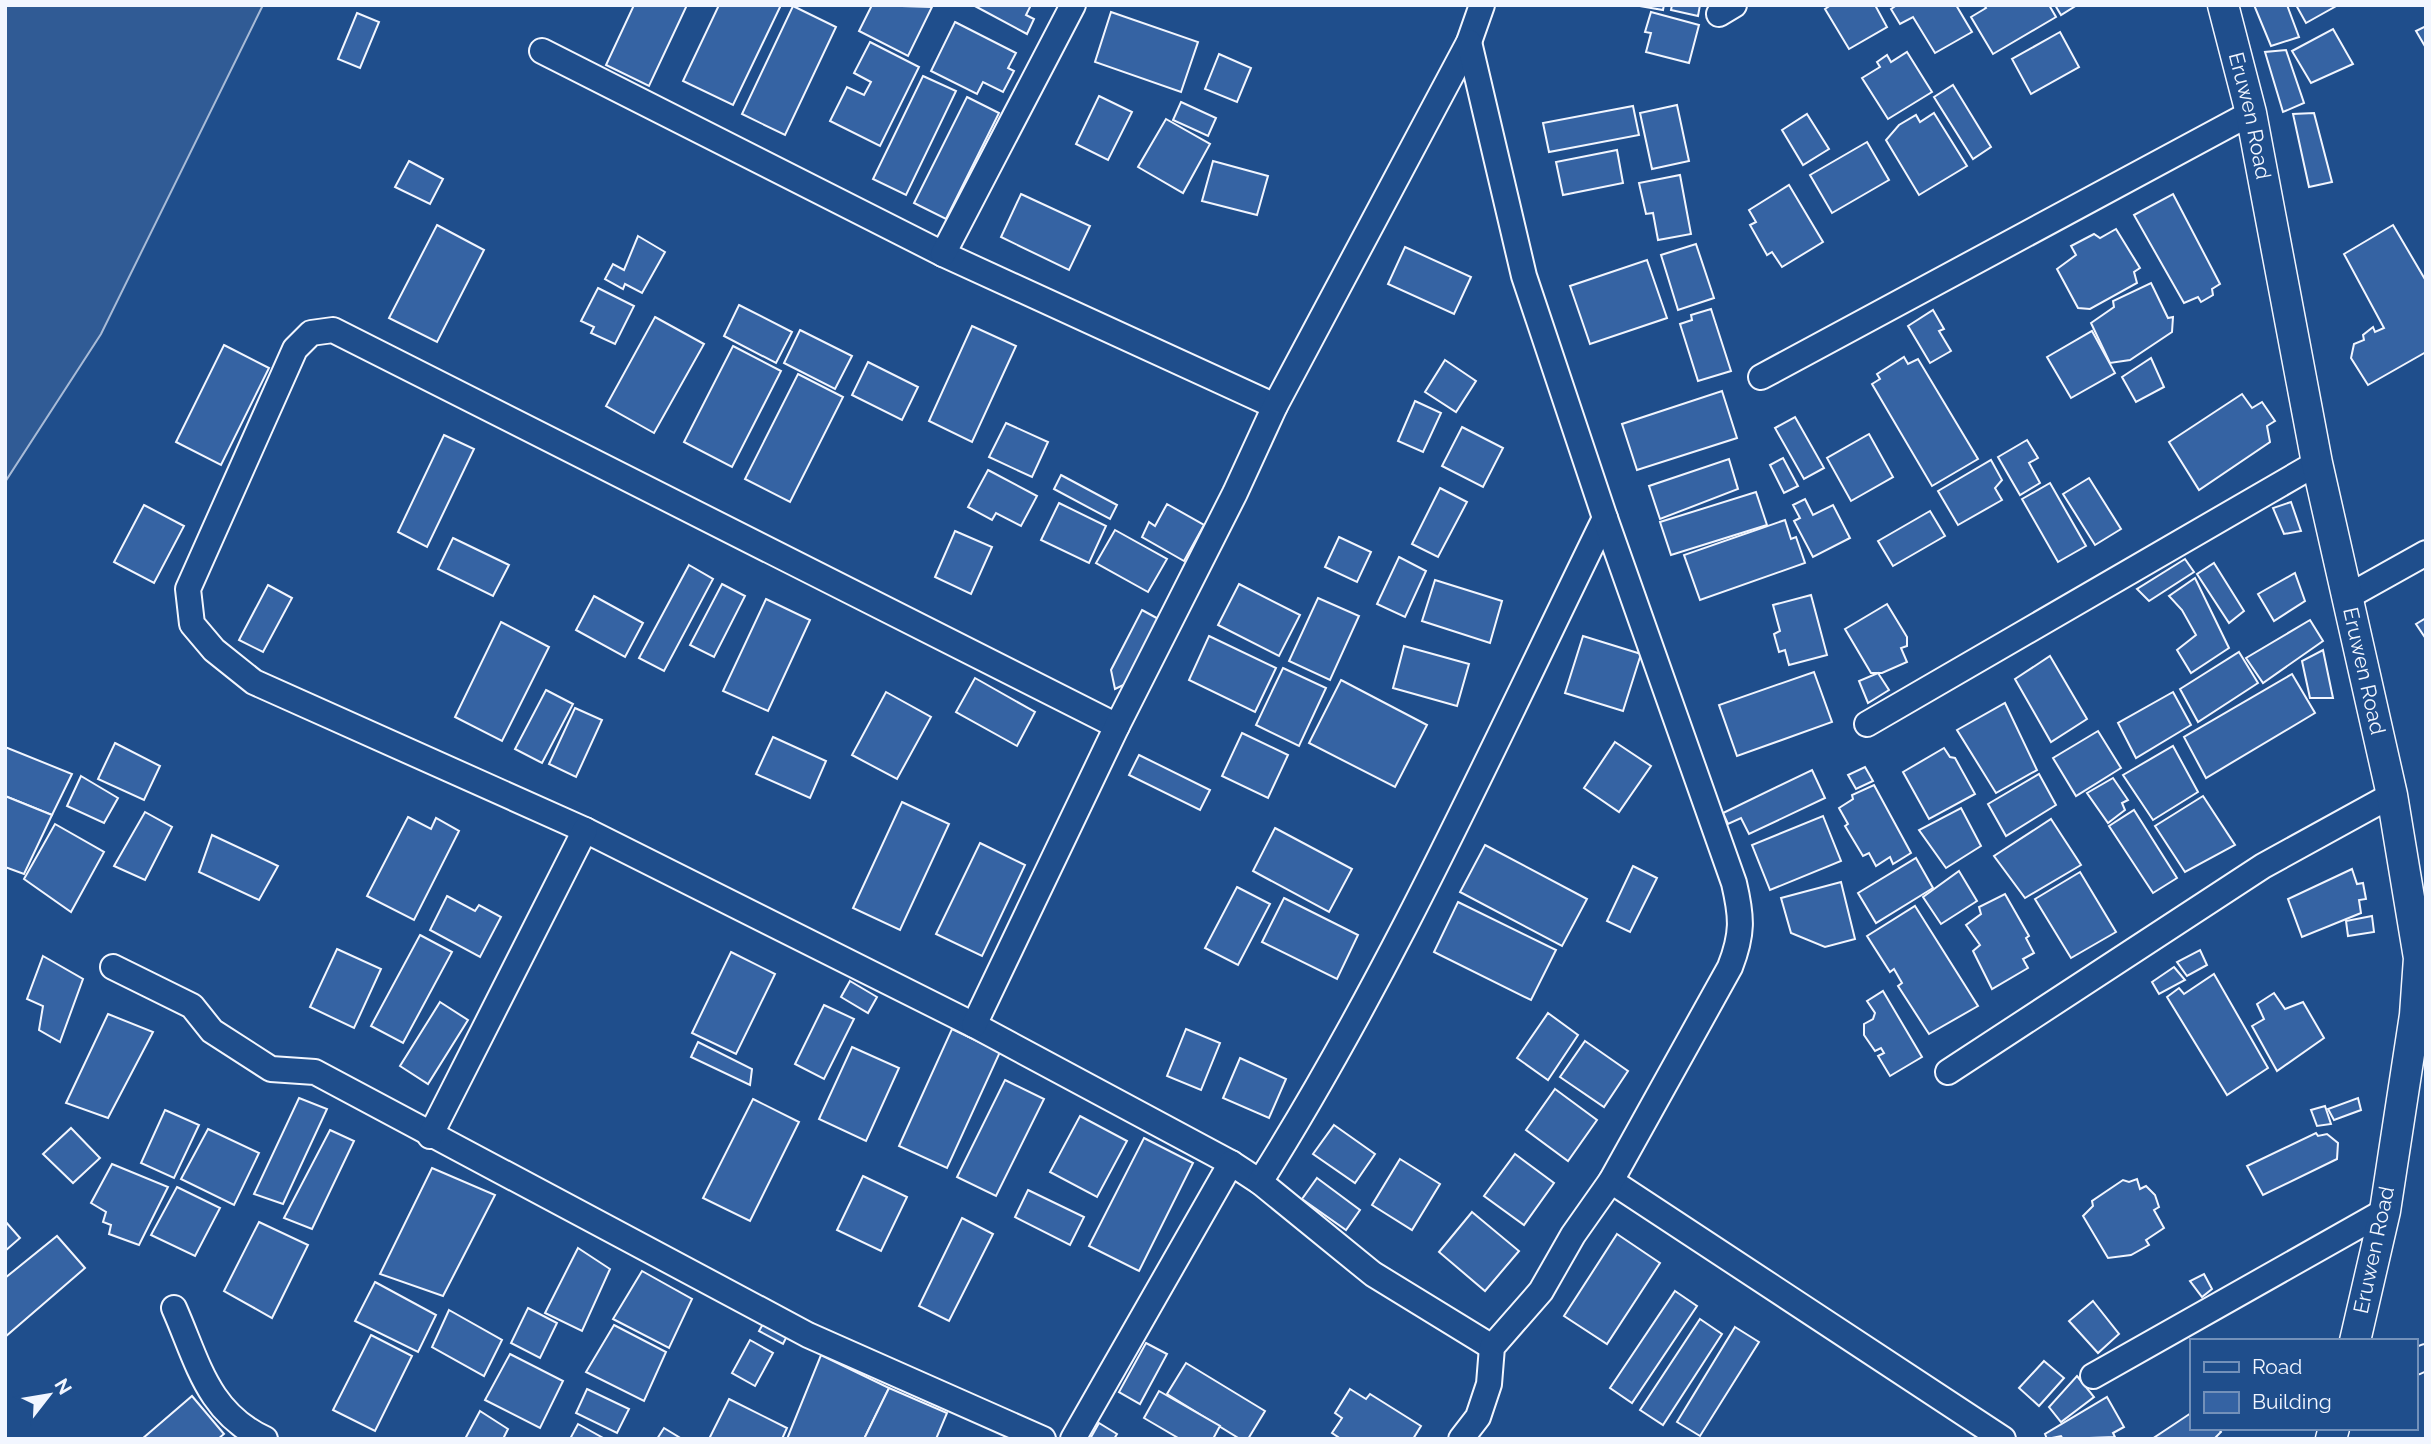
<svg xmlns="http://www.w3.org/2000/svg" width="2431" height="1444" viewBox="0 0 2431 1444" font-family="Raleway,sans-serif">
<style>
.built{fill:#305b95;stroke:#a8bbd7;stroke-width:2}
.building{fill:#3563a3;stroke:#f2f6ff;stroke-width:2}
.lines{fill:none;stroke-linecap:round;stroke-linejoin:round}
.minor-casing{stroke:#f2f6ff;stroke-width:28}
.tertiary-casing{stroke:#f2f6ff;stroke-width:33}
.minor{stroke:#1f4e8c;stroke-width:24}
.tertiary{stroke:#1f4e8c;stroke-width:30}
.labels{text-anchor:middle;stroke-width:5;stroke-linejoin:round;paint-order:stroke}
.street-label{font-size:21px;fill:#f2f6ff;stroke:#1f4e8c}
</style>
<rect width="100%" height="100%" fill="#1f4e8c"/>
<path class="built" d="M5,5H263L101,334L5,482Z"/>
<g class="building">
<path d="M634,5H687L649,86L606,65Z"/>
<path d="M719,5H781L733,105L683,81Z"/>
<path d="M872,5L932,7L908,56L859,31Z"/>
<path d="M973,5H1031L1026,15L1034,19L1027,34Z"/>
<path d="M1634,5H1664L1663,10Z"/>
<path d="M1672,5H1700L1698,16L1671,10Z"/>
<path d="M1831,5H1875L1887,27L1849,49L1825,9Z"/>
<path d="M1897,5H1956L1972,32L1935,53L1913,17L1900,24L1891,9Z"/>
<path d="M1984,5H2049L2056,17L1993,54L1971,17L1986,8Z"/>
<path d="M2055,5H2077L2061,15Z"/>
<path d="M2254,5H2287L2299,37L2271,46Z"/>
<path d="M2296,5H2338L2306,23Z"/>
<path d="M793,6L836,27L785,135L742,114Z"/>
<path d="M1111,12L1198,42L1181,92L1095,62Z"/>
<path d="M1651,12L1699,25L1689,63L1646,52L1651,33L1645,32Z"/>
<path d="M357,13L379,22L360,68L338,59Z"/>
<path d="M955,22L1016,53L1008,68L1014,71L1003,92L983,82L977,94L931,71Z"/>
<path d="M2426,26V48L2416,31Z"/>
<path d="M2333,29L2353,64L2311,83L2292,51Z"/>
<path d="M2060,32L2079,67L2031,94L2012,59Z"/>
<path d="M870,42L919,67L880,146L830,121L847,87L864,95L871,82L854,73Z"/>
<path d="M2286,50L2304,103L2283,112L2265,52Z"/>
<path d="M1907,52L1932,92L1888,119L1862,78L1880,67L1877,62L1887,55L1891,62Z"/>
<path d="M1219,54L1251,68L1237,102L1205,89Z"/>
<path d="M923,76L956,91L906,195L873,179Z"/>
<path d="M1953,85L1991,147L1973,159L1934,97Z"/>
<path d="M1099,96L1132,112L1108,160L1076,144Z"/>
<path d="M967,97L999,113L946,219L914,203Z"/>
<path d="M1181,102L1216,118L1208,136L1173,120Z"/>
<path d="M1677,105L1689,161L1652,169L1640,113Z"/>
<path d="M1633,106L1639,135L1549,152L1543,123Z"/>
<path d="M1934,113L1967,166L1919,195L1886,140L1899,125L1916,115L1920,122Z"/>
<path d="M2314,113L2332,182L2309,187L2293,114Z"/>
<path d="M1807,114L1829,149L1803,165L1782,130Z"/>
<path d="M1166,119L1210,144L1183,193L1138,167Z"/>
<path d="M1867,142L1889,180L1832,213L1810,175Z"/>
<path d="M1617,150L1623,183L1563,195L1556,162Z"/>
<path d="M409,161L443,179L430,204L395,187Z"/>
<path d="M1213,161L1268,176L1257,215L1202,201Z"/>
<path d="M1680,175L1691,234L1658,240L1653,213L1646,214L1639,183Z"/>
<path d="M1789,185L1823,242L1782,267L1772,252L1767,255L1750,225L1756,222L1749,210Z"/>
<path d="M1021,194L1090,226L1069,270L1001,237Z"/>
<path d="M2173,194L2220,284L2212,289L2213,295L2201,302L2198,297L2184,303L2134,215Z"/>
<path d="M437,225L484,250L437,342L389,318Z"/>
<path d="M2393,225L2426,281V352L2368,385L2351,358L2354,344L2364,340L2363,335L2373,327L2375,332L2384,328L2344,254Z"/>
<path d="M2116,229L2140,268L2134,272L2137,283L2090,309L2078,308L2057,269L2076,255L2071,246L2094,234L2100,238Z"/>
<path d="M638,236L665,252L642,293L625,284L623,289L605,279L613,264L624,270Z"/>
<path d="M1696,244L1714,298L1678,310L1661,255Z"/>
<path d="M1405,247L1471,277L1454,314L1388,284Z"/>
<path d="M1647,260L1667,318L1590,344L1570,286Z"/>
<path d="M2151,283L2168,318L2173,317L2172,332L2130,360L2110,363L2091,323L2114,307L2113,301Z"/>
<path d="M598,288L634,306L615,344L591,333L594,327L581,321Z"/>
<path d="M739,305L792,332L776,363L724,336Z"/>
<path d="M1711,309L1731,371L1698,381L1680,324L1692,320L1691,315Z"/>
<path d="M1933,310L1944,329L1939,331L1951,351L1930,363L1908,326Z"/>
<path d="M655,317L704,344L654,433L606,406Z"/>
<path d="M972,326L1016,346L972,442L929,421Z"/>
<path d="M800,330L852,356L835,389L784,363Z"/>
<path d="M2092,331L2115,373L2071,398L2047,357Z"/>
<path d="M224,345L269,368L221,465L176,442Z"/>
<path d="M733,346L781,371L732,467L684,442Z"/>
<path d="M1904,357L1908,364L1918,359L1978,459L1932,486L1872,384L1880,379L1877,374Z"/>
<path d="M2151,358L2164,387L2136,402L2122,377Z"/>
<path d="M1445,360L1476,381L1456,412L1425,392Z"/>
<path d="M868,362L918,387L902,420L852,395Z"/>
<path d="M798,374L843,397L790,502L745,479Z"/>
<path d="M1722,391L1737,438L1637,470L1622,424Z"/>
<path d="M2242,394L2252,408L2262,402L2275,421L2267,426L2270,442L2199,490L2169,442Z"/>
<path d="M1415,401L1441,413L1423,452L1398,441Z"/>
<path d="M1795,417L1824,468L1804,479L1775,428Z"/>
<path d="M1006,423L1048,442L1032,477L989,457Z"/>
<path d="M1462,427L1503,448L1483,487L1442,466Z"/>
<path d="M1869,434L1893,477L1851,501L1827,458Z"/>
<path d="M444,435L474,449L427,547L398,532Z"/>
<path d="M2027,440L2038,458L2029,463L2040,483L2020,495L1998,457Z"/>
<path d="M1783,458L1798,486L1784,493L1770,465Z"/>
<path d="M1729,459L1738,489L1660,519L1649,486Z"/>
<path d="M1991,460L2002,480L1995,488L2002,500L1958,525L1938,491Z"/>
<path d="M988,470L1037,496L1021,526L996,513L992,520L968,507Z"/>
<path d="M1061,475L1117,505L1110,519L1054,489Z"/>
<path d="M2089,478L2121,529L2095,545L2063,494Z"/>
<path d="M2050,483L2086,546L2058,562L2022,499Z"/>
<path d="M1440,488L1467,502L1438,557L1412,544Z"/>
<path d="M1756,492L1767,525L1671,555L1660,522Z"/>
<path d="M1805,499L1813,515L1833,505L1850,538L1813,557L1794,521L1800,518L1793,505Z"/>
<path d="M2291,502L2301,531L2284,534L2273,508Z"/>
<path d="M1059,503L1106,526L1089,563L1041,540Z"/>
<path d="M1167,504L1204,525L1184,561L1142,537L1149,522L1155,526Z"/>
<path d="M144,505L184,526L154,583L114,562Z"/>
<path d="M1930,511L1945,536L1893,566L1878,541Z"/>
<path d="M1785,520L1791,539L1796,537L1805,563L1700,600L1684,555Z"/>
<path d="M1115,530L1167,559L1148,592L1096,563Z"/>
<path d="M955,531L992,547L971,594L935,577Z"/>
<path d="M1339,537L1371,552L1357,582L1325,567Z"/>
<path d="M453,538L509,565L493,596L438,569Z"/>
<path d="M1399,557L1426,571L1405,617L1377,604Z"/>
<path d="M2185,559L2194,572L2149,601L2137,589Z"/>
<path d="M2214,563L2244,611L2229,623L2197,574Z"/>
<path d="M689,565L713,579L664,671L639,658Z"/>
<path d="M2295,573L2305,601L2274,621L2258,594Z"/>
<path d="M2195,578L2229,648L2191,673L2177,650L2196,635L2182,610L2169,596Z"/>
<path d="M1435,580L1502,601L1490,643L1422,621Z"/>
<path d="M722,584L745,596L714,657L690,645Z"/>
<path d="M1239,584L1300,615L1279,656L1218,625Z"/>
<path d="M268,585L292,598L263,652L239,640Z"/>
<path d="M1811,595L1827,655L1789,665L1785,650L1779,652L1774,634L1780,631L1773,605Z"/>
<path d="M594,596L643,623L625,657L576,630Z"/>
<path d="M1318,598L1359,616L1330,680L1289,661Z"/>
<path d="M766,599L810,620L768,711L723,691Z"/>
<path d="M1887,604L1907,637V646L1901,648L1907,662L1882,673H1871L1845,629Z"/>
<path d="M1142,610L1164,622L1134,680L1115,689L1111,670Z"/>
<path d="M2426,618V639L2416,624Z"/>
<path d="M2310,620L2323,641L2263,683L2246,658Z"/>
<path d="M501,622L549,647L502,741L455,717Z"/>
<path d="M1209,636L1276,668L1255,712L1189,680Z"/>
<path d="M1583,636L1641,654L1623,711L1565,693Z"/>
<path d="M1404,646L1469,664L1457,706L1393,688Z"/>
<path d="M2323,650L2333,698H2310L2302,661Z"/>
<path d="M2239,652L2258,683L2198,722L2180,689Z"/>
<path d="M2050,656L2087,719L2051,742L2015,679Z"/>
<path d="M1283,668L1326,688L1299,746L1256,725Z"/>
<path d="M1814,672L1832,722L1737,756L1719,705Z"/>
<path d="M1878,673L1889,690L1868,703L1859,681Z"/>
<path d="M2292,674L2315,713L2206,778L2184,737Z"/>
<path d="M975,678L1035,712L1017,746L956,712Z"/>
<path d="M1341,680L1427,725L1395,787L1309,743Z"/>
<path d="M546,690L573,704L542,763L515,749Z"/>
<path d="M886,692L931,717L897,779L852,755Z"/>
<path d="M2173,692L2191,725L2136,758L2118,723Z"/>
<path d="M2005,703L2037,770L1996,793L1957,730Z"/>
<path d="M575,708L602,720L576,777L549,764Z"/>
<path d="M2098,731L2121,768L2076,796L2053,758Z"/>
<path d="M1242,733L1288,755L1268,798L1222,776Z"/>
<path d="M773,737L826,761L810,798L756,774Z"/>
<path d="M1615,742L1651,766L1619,812L1584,788Z"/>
<path d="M115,743L160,766L144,800L98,779Z"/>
<path d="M2173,746L2198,792L2153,820L2123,775Z"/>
<path d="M5,747L72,774L52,815L5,796Z"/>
<path d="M1944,748L1950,757L1955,758L1975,794L1929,819L1903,772Z"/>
<path d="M1139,755L1210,790L1200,810L1129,775Z"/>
<path d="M1865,767L1873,781L1856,789L1848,775Z"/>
<path d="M1812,770L1825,798L1749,834L1741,818L1728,824L1723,813Z"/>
<path d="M2039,774L2056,805L2006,836L1988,804Z"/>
<path d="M81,776L118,798L104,823L67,806Z"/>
<path d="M2113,778L2128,800L2122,803L2125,810L2108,823L2087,793Z"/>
<path d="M1874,785L1911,853L1893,864L1890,857L1876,866L1869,853L1863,856L1845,826L1848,824L1839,808L1853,799L1852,795Z"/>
<path d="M5,796L52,815L24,874L5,867Z"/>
<path d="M2203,796L2235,845L2185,872L2155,826Z"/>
<path d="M902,802L949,824L900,930L853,908Z"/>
<path d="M1961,808L1981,846L1946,868L1919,830Z"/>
<path d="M2134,810L2177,878L2153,893L2109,826Z"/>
<path d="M145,812L172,827L145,880L114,866Z"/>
<path d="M1823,816L1841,861L1770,890L1752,845Z"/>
<path d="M408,817L431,829L436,818L459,831L414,920L367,896Z"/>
<path d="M2051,819L2081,865L2025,898L1994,856Z"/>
<path d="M55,824L104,852L71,912L24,879Z"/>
<path d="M1275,828L1352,869L1329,912L1253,871Z"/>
<path d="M212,835L278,866L259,900L199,872Z"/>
<path d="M980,843L1025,865L982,956L936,934Z"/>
<path d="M1485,845L1587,899L1562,946L1460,892Z"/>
<path d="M1916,858L1933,888L1876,923L1858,893Z"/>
<path d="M1633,866L1657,878L1630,932L1607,921Z"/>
<path d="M2352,869L2357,884L2363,883L2366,899L2359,900L2361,913L2302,937L2288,899Z"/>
<path d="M1959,871L1977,901L1941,924L1923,897Z"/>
<path d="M2080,872L2116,932L2071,958L2035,899Z"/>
<path d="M1841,882L1855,939L1825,947L1791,933L1781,898Z"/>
<path d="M1237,887L1270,904L1238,965L1205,948Z"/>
<path d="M2005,894L2029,936L2026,938L2034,953L2023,959L2028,968L1992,989L1973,951L1980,945L1966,925L1981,914L1979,907Z"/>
<path d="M447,896L475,911L479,905L501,917L480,957L430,930Z"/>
<path d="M1284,898L1358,935L1337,979L1262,942Z"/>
<path d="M1458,902L1556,950L1531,1000L1434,952Z"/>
<path d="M1915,906L1978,1006L1929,1034L1898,986L1902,983L1894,969L1890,972L1867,936Z"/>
<path d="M2372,916L2374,932L2348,936L2346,921Z"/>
<path d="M420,935L452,952L403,1043L371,1026Z"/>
<path d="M337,949L381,969L354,1028L310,1007Z"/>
<path d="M2200,950L2207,965L2187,976L2177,962Z"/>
<path d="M731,952L775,974L736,1054L692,1033Z"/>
<path d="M43,956L83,979L60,1042L39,1030L43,1006L27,999Z"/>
<path d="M2174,967L2185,980L2159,994L2152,982Z"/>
<path d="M2214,974L2268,1068L2227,1095L2167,997L2179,988L2184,994Z"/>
<path d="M850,981L877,997L868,1013L841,997Z"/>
<path d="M1883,991L1922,1057L1890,1076L1878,1056L1884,1053L1881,1048L1875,1051L1864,1035V1024L1873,1019L1875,1013L1867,1001Z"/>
<path d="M2274,993L2285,1009L2303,1002L2324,1038L2277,1071L2252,1026L2264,1019L2257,1004Z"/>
<path d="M440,1002L468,1020L428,1084L400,1066Z"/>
<path d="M824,1005L854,1019L824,1079L795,1064Z"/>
<path d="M1548,1013L1578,1035L1548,1080L1517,1058Z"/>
<path d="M108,1014L153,1032L108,1118L66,1103Z"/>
<path d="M952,1029L1000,1052L947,1168L899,1146Z"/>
<path d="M1186,1029L1220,1043L1201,1090L1167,1076Z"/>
<path d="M1585,1041L1628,1071L1604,1107L1560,1077Z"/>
<path d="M698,1042L752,1069L750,1085L691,1057Z"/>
<path d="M852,1047L899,1068L866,1141L819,1119Z"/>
<path d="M1240,1058L1286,1079L1269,1118L1223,1098Z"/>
<path d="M1005,1080L1044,1099L996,1196L957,1177Z"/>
<path d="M1555,1089L1597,1120L1568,1161L1526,1130Z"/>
<path d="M299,1098L327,1109L283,1204L254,1194Z"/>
<path d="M2358,1098L2361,1110L2334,1120L2328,1109Z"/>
<path d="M753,1099L799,1122L750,1221L703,1198Z"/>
<path d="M2325,1106L2331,1124L2317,1126L2311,1110Z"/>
<path d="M165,1110L199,1125L174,1178L141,1163Z"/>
<path d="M1080,1116L1127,1141L1097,1197L1050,1172Z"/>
<path d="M1334,1125L1375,1154L1355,1183L1313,1154Z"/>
<path d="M71,1128L100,1158L73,1183L43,1154Z"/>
<path d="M208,1129L259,1153L234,1205L181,1179Z"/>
<path d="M330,1130L354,1141L312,1229L284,1218Z"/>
<path d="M2316,1133L2318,1136L2327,1134L2338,1143L2337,1159L2263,1195L2247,1166Z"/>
<path d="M1144,1138L1193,1163L1139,1271L1089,1246Z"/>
<path d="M1515,1154L1554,1183L1524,1225L1484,1196Z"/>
<path d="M1400,1159L1440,1184L1412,1230L1372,1205Z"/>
<path d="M112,1164L168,1187L139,1245L109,1234L111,1225L103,1222L106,1212L91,1203Z"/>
<path d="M432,1168L495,1195L443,1296L380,1274Z"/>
<path d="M863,1176L907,1197L881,1251L837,1230Z"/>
<path d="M1317,1178L1360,1210L1346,1230L1302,1199Z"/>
<path d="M2137,1179L2140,1189L2146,1186L2155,1195L2159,1207L2154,1210L2164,1228L2146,1240L2149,1245L2131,1255L2108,1258L2083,1216L2093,1206L2092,1201L2123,1180L2129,1182Z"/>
<path d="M177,1187L220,1208L195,1256L151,1235Z"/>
<path d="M1028,1190L1084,1217L1070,1245L1015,1217Z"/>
<path d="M1472,1212L1519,1251L1485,1291L1439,1252Z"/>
<path d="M962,1218L993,1234L949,1321L919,1306Z"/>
<path d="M5,1221L20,1238L5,1251Z"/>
<path d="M259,1222L308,1245L272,1318L224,1291Z"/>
<path d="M1617,1234L1660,1263L1607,1344L1564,1316Z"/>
<path d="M57,1236L85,1268L5,1337V1278Z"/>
<path d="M578,1248L610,1269L582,1331L545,1313Z"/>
<path d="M642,1271L692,1299L669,1348L613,1319Z"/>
<path d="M2204,1274L2212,1289L2202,1297L2190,1281Z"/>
<path d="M375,1282L436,1315L418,1352L355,1321Z"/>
<path d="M1675,1291L1697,1306L1632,1403L1610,1388Z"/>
<path d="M2093,1301L2119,1334L2098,1353L2069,1321Z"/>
<path d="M528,1308L557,1323L540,1358L511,1343Z"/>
<path d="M449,1310L502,1340L484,1376L432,1347Z"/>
<path d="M767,1317L790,1330L783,1344L759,1331Z"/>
<path d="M1700,1319L1722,1334L1663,1425L1640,1410Z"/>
<path d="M614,1325L666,1352L644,1401L586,1372Z"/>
<path d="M1735,1327L1759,1342L1700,1436L1677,1422Z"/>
<path d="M371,1335L412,1356L375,1431L333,1410Z"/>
<path d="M750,1340L773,1353L755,1386L732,1373Z"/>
<path d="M1146,1343L1167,1354L1140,1404L1119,1392Z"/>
<path d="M510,1354L563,1381L540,1428L485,1400Z"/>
<path d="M821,1355L889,1388L864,1439H787Z"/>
<path d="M2044,1361L2064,1378L2039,1406L2019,1388Z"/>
<path d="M1186,1363L1265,1411L1248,1439H1240L1167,1394Z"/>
<path d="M2077,1376L2094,1397L2061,1422L2049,1407Z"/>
<path d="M889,1388L947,1413L936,1439H864Z"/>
<path d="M587,1389L629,1409L617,1433L576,1413Z"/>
<path d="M1350,1389L1366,1399L1370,1394L1421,1426L1413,1439H1341L1332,1433L1342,1418L1335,1413Z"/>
<path d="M1159,1391L1220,1426L1213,1439H1180L1144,1418Z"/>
<path d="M192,1396L224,1434L218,1439H142Z"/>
<path d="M2107,1397L2124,1427L2113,1433L2115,1437L2063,1439L2061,1436L2047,1439L2045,1434Z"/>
<path d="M729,1399L787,1428L782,1439H709Z"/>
<path d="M480,1411L508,1429L503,1439H465Z"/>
<path d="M2191,1413V1428H2218L2221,1432L2214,1439H2152Z"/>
<path d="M1099,1423L1117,1434L1114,1439H1090Z"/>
<path d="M578,1424L605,1439H570Z"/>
<path d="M664,1428L682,1439H657Z"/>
</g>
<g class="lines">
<g class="minor-casing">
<g id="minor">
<path d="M1719,14L1734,5"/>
<path d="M542,51L943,254L1275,406"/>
<path d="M943,254L1073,5"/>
<path d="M1761,377L2251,113"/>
<path d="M2349,596L2426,553"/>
<path d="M1867,724L2317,463"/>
<path d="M1117,726L333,330L311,333L295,349L188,589L192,624L214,650L254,682L585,830L974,1025L1231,1163L1260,1182L1373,1274L1492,1347"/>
<path d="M113,967L192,1006L212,1031L271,1069L315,1072L808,1335L1043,1439"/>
<path d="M974,1025L1117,726L1235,493L1275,406L1469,42L1482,5"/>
<path d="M1948,1072L2263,866L2392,795"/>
<path d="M430,1136L585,830"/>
<path d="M1611,1181L2003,1439"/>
<path d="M1260,1182C1393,971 1495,742 1605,518"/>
<path d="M174,1308C198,1362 207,1412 265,1439"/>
<path d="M2415,1362L2426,1357"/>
<path d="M2093,1376L2385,1211"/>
<path d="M1073,1439L1231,1163"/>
<path d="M1461,1439L1478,1417L1489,1384L1492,1347L1541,1291L1573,1235L1611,1181L1730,967C1743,934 1742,917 1734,883L1605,518L1524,276L1469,42"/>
</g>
</g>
<g class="tertiary-casing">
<g id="tertiary">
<path id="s1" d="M2223,5L2251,113L2317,463L2392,795L2419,958L2415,1015L2385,1211L2355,1341"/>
<path d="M2331,1439L2334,1428"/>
</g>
</g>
<use href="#minor" class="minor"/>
<use href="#tertiary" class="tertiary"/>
</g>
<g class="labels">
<g class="street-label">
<text dy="7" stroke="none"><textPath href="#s1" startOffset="114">Eruwen Road</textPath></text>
<text dy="7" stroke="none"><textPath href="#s1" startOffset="681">Eruwen Road</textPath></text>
<text transform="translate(2374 1250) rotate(-78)" y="7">Eruwen Road</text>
</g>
</g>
<rect width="2431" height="1444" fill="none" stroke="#f2f6ff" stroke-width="14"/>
<rect x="2190" y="1339" width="228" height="91" fill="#1f4e8c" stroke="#7391ba" stroke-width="2"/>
<rect x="2204" y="1362" width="35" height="10" fill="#1f4e8c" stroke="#7391ba" stroke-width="2"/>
<text x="2252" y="1374" font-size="21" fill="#f2f6ff">Road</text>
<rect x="2204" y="1392" width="35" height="21" fill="#3563a3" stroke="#7391ba" stroke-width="2"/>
<text x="2252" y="1409" font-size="21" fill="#f2f6ff">Building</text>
<g transform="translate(49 1395) rotate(59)" stroke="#1f4e8c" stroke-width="5" paint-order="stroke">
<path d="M0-5L12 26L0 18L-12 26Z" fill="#f2f6ff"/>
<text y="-10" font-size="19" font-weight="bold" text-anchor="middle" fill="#f2f6ff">N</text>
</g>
</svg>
